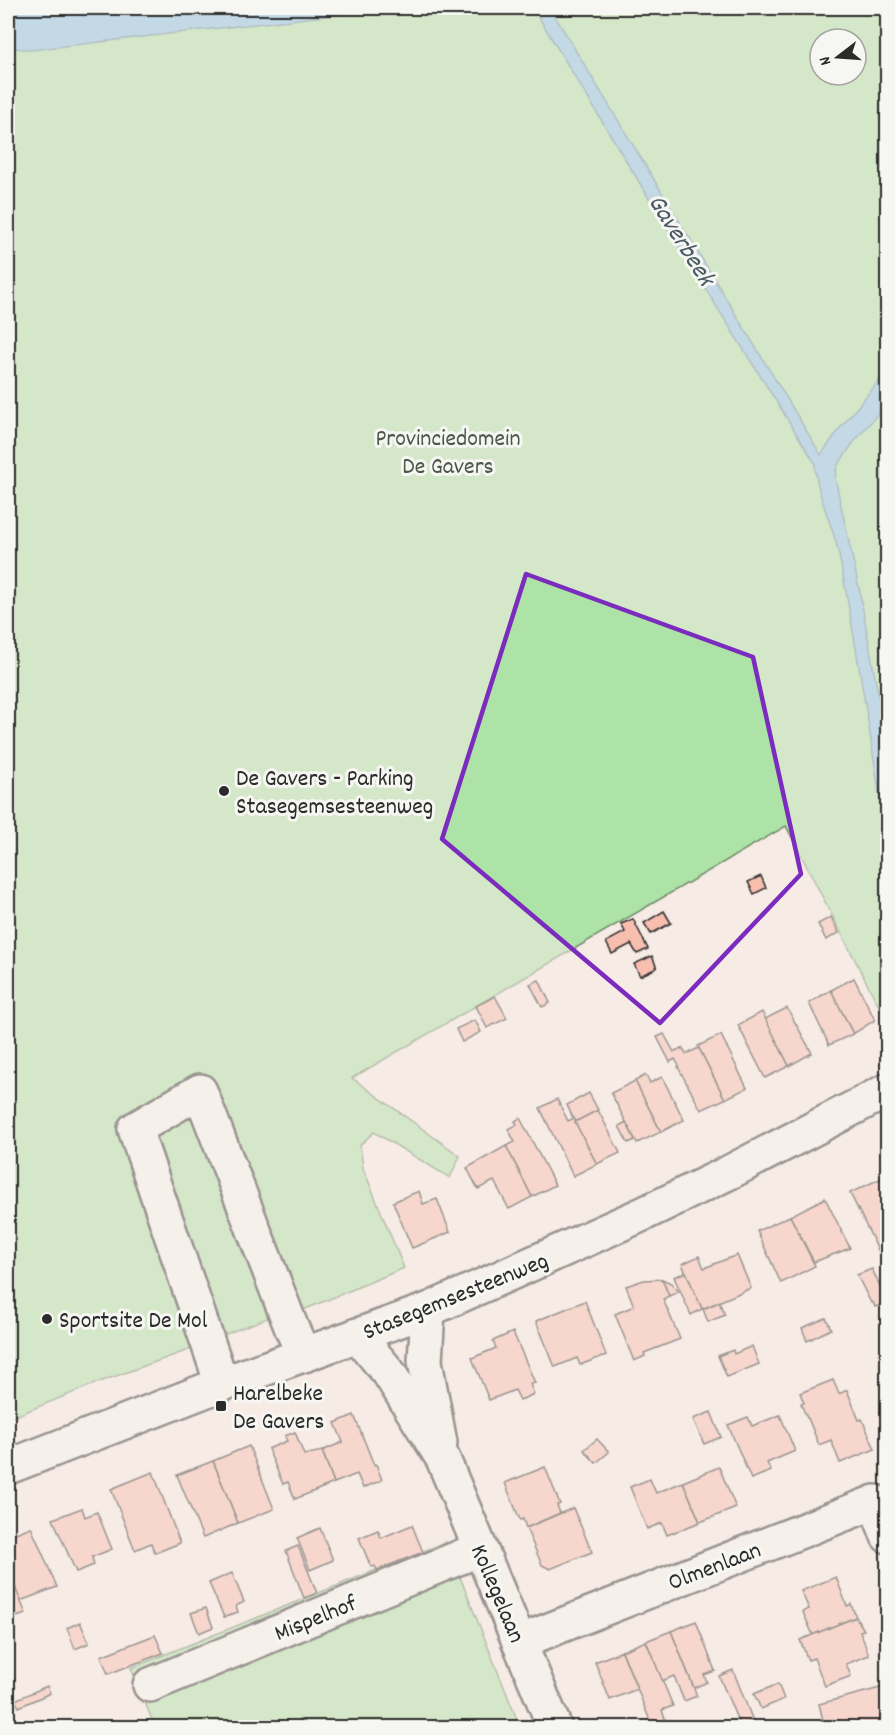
<svg xmlns="http://www.w3.org/2000/svg" width="895" height="1735" viewBox="0 0 895 1735" font-family="Dekko,sans-serif">
<style>
.green{fill:#ade3a6;stroke:#6c8768;stroke-width:1.5;fill-rule:evenodd}
.water{fill:#86c5e6;stroke:#62879b;stroke-width:1.5}
.building{fill:#f8bfaf;stroke:#2b2b2b;stroke-width:1.5}
.lines{fill:none;stroke-linecap:round;stroke-linejoin:round}
.minor-casing{stroke:#2b2b2b;stroke-width:38}
.minor{stroke:#f6f6f2;stroke-width:33}
.marked{fill:none;stroke:#7b2cbf;stroke-width:4.5;stroke-linejoin:round}
.poi-dot{fill:#2b2b2b;stroke:#f6f6f2;stroke-width:2}
.labels{text-anchor:middle;stroke-width:6;stroke-linejoin:round;paint-order:stroke}
.park-label{font-size:24px;fill:#4c594a;stroke:#f6f6f2}
.poi-label{font-size:24px;fill:#2b2b2b;stroke:#f6f6f2;text-anchor:start}
.street-label{font-size:24px;fill:#2b2b2b;stroke:#f6f6f2}
.water-label{font-size:26px;font-style:italic;fill:#465963;stroke:#f6f6f2}
</style>
<rect width="100%" height="100%" fill="#f6ebe5"/>
<filter id="ink" filterUnits="userSpaceOnUse"><feTurbulence type="fractalNoise" baseFrequency=".0167" numOctaves="2"/><feDisplacementMap in="SourceGraphic" scale="12" xChannelSelector="R" yChannelSelector="G"/><feConvolveMatrix kernelMatrix="1 2 1 2 8 2 1 2 1" color-interpolation-filters="sRGB"/></filter>
<g filter="url(#ink)">
<g class="green">
<path d="M8,8H887V1022L786,826L352,1078L460,1156L450,1178L374,1132L360,1145L363,1168L404,1268L291,1315L288,1310L197,1345V1347L102,1381L8,1419ZM820,39H856V75H820Z"/>
<path d="M446,1542L520,1727H155L131,1668Z"/>
</g>
<g class="water">
<path d="M8,8H393L31,50L8,47Z"/>
<path d="M533,8H550L821,455L841,427L887,371V403L854,442L837,466L835,478L859,588L887,744V844C872,748 858,651 839,555C833,524 816,495 815,463L661,218Z"/>
</g>
<g class="building">
<path d="M761,876L766,888L754,894L748,882Z"/>
<path d="M664,911L671,923L651,934L644,923Z"/>
<path d="M831,917L839,933L826,940L818,924Z"/>
<path d="M633,919L648,949L637,954L631,944L612,954L606,942L625,932L621,924Z"/>
<path d="M652,956L657,968L640,976L634,964Z"/>
<path d="M854,978L875,1020L853,1034L831,990Z"/>
<path d="M539,980L550,1003L542,1007L530,984Z"/>
<path d="M831,990L853,1034L829,1045L809,1003Z"/>
<path d="M495,996L507,1018L487,1028L476,1006Z"/>
<path d="M787,1008L812,1053L789,1066L765,1019Z"/>
<path d="M762,1012L789,1066L765,1078L738,1025Z"/>
<path d="M475,1020L481,1032L462,1042L456,1029Z"/>
<path d="M664,1034L674,1052L682,1048L686,1054L699,1048L725,1099L701,1110L678,1067L679,1066L675,1059L670,1062L657,1037Z"/>
<path d="M721,1035L747,1088L725,1099L698,1046Z"/>
<path d="M646,1075L650,1083L662,1077L684,1120L661,1132L635,1081Z"/>
<path d="M635,1081L661,1132L637,1143L611,1093Z"/>
<path d="M589,1093L598,1110L575,1122L567,1105Z"/>
<path d="M557,1099L568,1121L574,1118L597,1164L573,1176L540,1108Z"/>
<path d="M598,1110L620,1153L597,1164L575,1122Z"/>
<path d="M520,1118L555,1185L532,1197L506,1146L515,1142L508,1129L517,1125L515,1121Z"/>
<path d="M626,1122L635,1140L628,1143L619,1126Z"/>
<path d="M506,1146L532,1197L509,1209L494,1181L478,1189L467,1168Z"/>
<path d="M888,1175V1258L883,1260L850,1193Z"/>
<path d="M419,1191L423,1204L437,1199L450,1232L412,1248L393,1202Z"/>
<path d="M825,1198L850,1248L814,1262L790,1216Z"/>
<path d="M790,1216L815,1266L781,1283L757,1231Z"/>
<path d="M737,1255L751,1288L702,1309L682,1264L699,1256L704,1268Z"/>
<path d="M872,1269L885,1297L883,1298L885,1303L875,1307L873,1302L871,1303L857,1275Z"/>
<path d="M686,1272L702,1309L691,1315L674,1277Z"/>
<path d="M662,1279L671,1283L679,1292L669,1296Z"/>
<path d="M662,1279L669,1296L663,1299L680,1339L644,1353L645,1356L634,1361L615,1314L634,1306L626,1286L644,1280Z"/>
<path d="M585,1301L606,1355L580,1365L577,1358L555,1367L536,1321Z"/>
<path d="M719,1302L725,1315L708,1322L703,1309Z"/>
<path d="M826,1318L831,1329L807,1341L802,1328Z"/>
<path d="M513,1332L535,1383L530,1384L534,1394L520,1400L515,1390L489,1400L472,1358L496,1348L493,1341Z"/>
<path d="M752,1346L759,1364L727,1377L718,1356L733,1350L734,1354Z"/>
<path d="M833,1380L839,1394L847,1390L859,1420L862,1419L875,1449L840,1463L831,1440L819,1445L808,1418H807L801,1404L804,1403L800,1393Z"/>
<path d="M711,1412L721,1437L704,1444L693,1419Z"/>
<path d="M354,1415L374,1465L376,1464L382,1480L363,1488L357,1474L334,1483L322,1451L343,1442L335,1423Z"/>
<path d="M780,1415L795,1451L767,1463L771,1471L751,1479L728,1425L748,1417L752,1426Z"/>
<path d="M295,1432L304,1455L322,1451L334,1483L295,1499L288,1482L283,1484L268,1449L287,1441L285,1436Z"/>
<path d="M597,1439L609,1452L596,1463L584,1450Z"/>
<path d="M249,1446L274,1509L238,1523L213,1461Z"/>
<path d="M213,1461L238,1523L203,1538L177,1475Z"/>
<path d="M545,1467L560,1504L557,1505L560,1513L526,1528L523,1519L520,1520L505,1483Z"/>
<path d="M719,1467L736,1508L700,1522L683,1482Z"/>
<path d="M153,1472L180,1543L155,1553L151,1543L135,1550L111,1489Z"/>
<path d="M650,1479L656,1493L683,1482L700,1522L667,1535L662,1523L647,1529L630,1487Z"/>
<path d="M82,1508L85,1517L97,1512L112,1549L92,1557L94,1565L76,1572L53,1519Z"/>
<path d="M573,1508L592,1552L550,1569L542,1565L526,1528Z"/>
<path d="M412,1525L423,1552L377,1570L375,1566L371,1567L359,1538L378,1530L381,1538Z"/>
<path d="M31,1527L57,1587L20,1601L8,1570V1536Z"/>
<path d="M320,1528L333,1560L310,1570L297,1538Z"/>
<path d="M298,1546L317,1593L304,1598L286,1551Z"/>
<path d="M8,1570L26,1614L10,1619L8,1613Z"/>
<path d="M232,1573L244,1602L236,1606L238,1612L224,1617L209,1583Z"/>
<path d="M836,1577L847,1606L851,1604L856,1617L813,1635L803,1612L809,1609L801,1591Z"/>
<path d="M206,1608L213,1627L199,1633L191,1613Z"/>
<path d="M856,1617L864,1630L860,1631L869,1655L846,1664L851,1676L825,1686L814,1658L808,1660L800,1640Z"/>
<path d="M696,1621L715,1671L704,1675L707,1682L694,1688L671,1631Z"/>
<path d="M80,1622L89,1643L75,1649L67,1628Z"/>
<path d="M671,1631L697,1696L684,1701L674,1676L662,1681L646,1641Z"/>
<path d="M155,1635L163,1653L108,1674L101,1656Z"/>
<path d="M646,1641L673,1706L662,1710L668,1728H653L622,1651Z"/>
<path d="M622,1651L637,1689L610,1700L595,1662Z"/>
<path d="M8,1660L13,1673L8,1676Z"/>
<path d="M733,1670L753,1721L740,1726L719,1676Z"/>
<path d="M778,1684L784,1699L761,1709L754,1694Z"/>
<path d="M47,1686L50,1693L19,1707L15,1700Z"/>
<path d="M888,1686V1728H825L819,1704Z"/>
<path d="M55,1720L58,1728H46L45,1724Z"/>
</g>
<g class="lines">
<g class="minor-casing">
<g id="minor">
<path d="M428,1310L425,1361L440,1443"/>
<path d="M357,1335L389,1373L443,1459L555,1728"/>
<path d="M222,1384L135,1129L200,1091L292,1329L304,1355"/>
<path d="M8,1467L222,1384L428,1310L643,1214L728,1173L888,1090"/>
<path d="M519,1642L875,1502L888,1536"/>
<path d="M150,1685L480,1549"/>
</g>
</g>
<use href="#minor" class="minor"/>
</g>
</g>
<path d="M0 0H895V1735H0ZM526,574L753,657L801,874L660,1023L442,839Z" fill="#f6ebe5" fill-opacity=".55" fill-rule="evenodd"/>
<path class="marked" d="M526,574L753,657L801,874L660,1023L442,839Z"/>
<g class="poi-dot">
<circle cx="224" cy="791" r="6"/>
<circle cx="47" cy="1319" r="6"/>
<rect x="215" y="1400" width="12" height="12" rx="3"/>
</g>
<g class="labels">
<g class="park-label">
<text x="448" y="445">Provinciedomein<tspan x="448" dy="28">De Gavers</tspan></text>
</g>
<g class="poi-label">
<text x="236" y="785">De Gavers - Parking<tspan x="236" dy="28">Stasegemsesteenweg</tspan></text>
<text x="59" y="1327">Sportsite De Mol</text>
<text x="233" y="1400">Harelbeke<tspan x="233" dy="28">De Gavers</tspan></text>
</g>
<g class="street-label">
<text transform="translate(455 1295) rotate(-22)" y="8">Stasegemsesteenweg</text>
<text transform="translate(714 1565) rotate(-21)" y="8">Olmenlaan</text>
<text transform="translate(499 1593) rotate(67)" y="8">Kollegelaan</text>
<text transform="translate(315 1617) rotate(-22)" y="8">Mispelhof</text>
</g>
<g class="water-label">
<text transform="translate(683 239) rotate(58)" y="9">Gaverbeek</text>
</g>
</g>
<rect width="895" height="1735" fill="none" stroke="#f6f6f2" stroke-width="30"/>
<rect x="15" y="15" width="865" height="1705" fill="none" stroke="#2b2b2b" stroke-width="2" filter="url(#ink)"/>
<g transform="translate(838 57) rotate(253)"><circle r="28" fill="#f6f6f2" stroke="#a5a5a2" stroke-width="1.5"/>
<path d="M0-4.5L10 22L0 15L-10 22Z" fill="#2b2b2b"/>
<text y="-9" font-size="16" font-weight="bold" text-anchor="middle" fill="#2b2b2b">N</text>
</g>
</svg>
